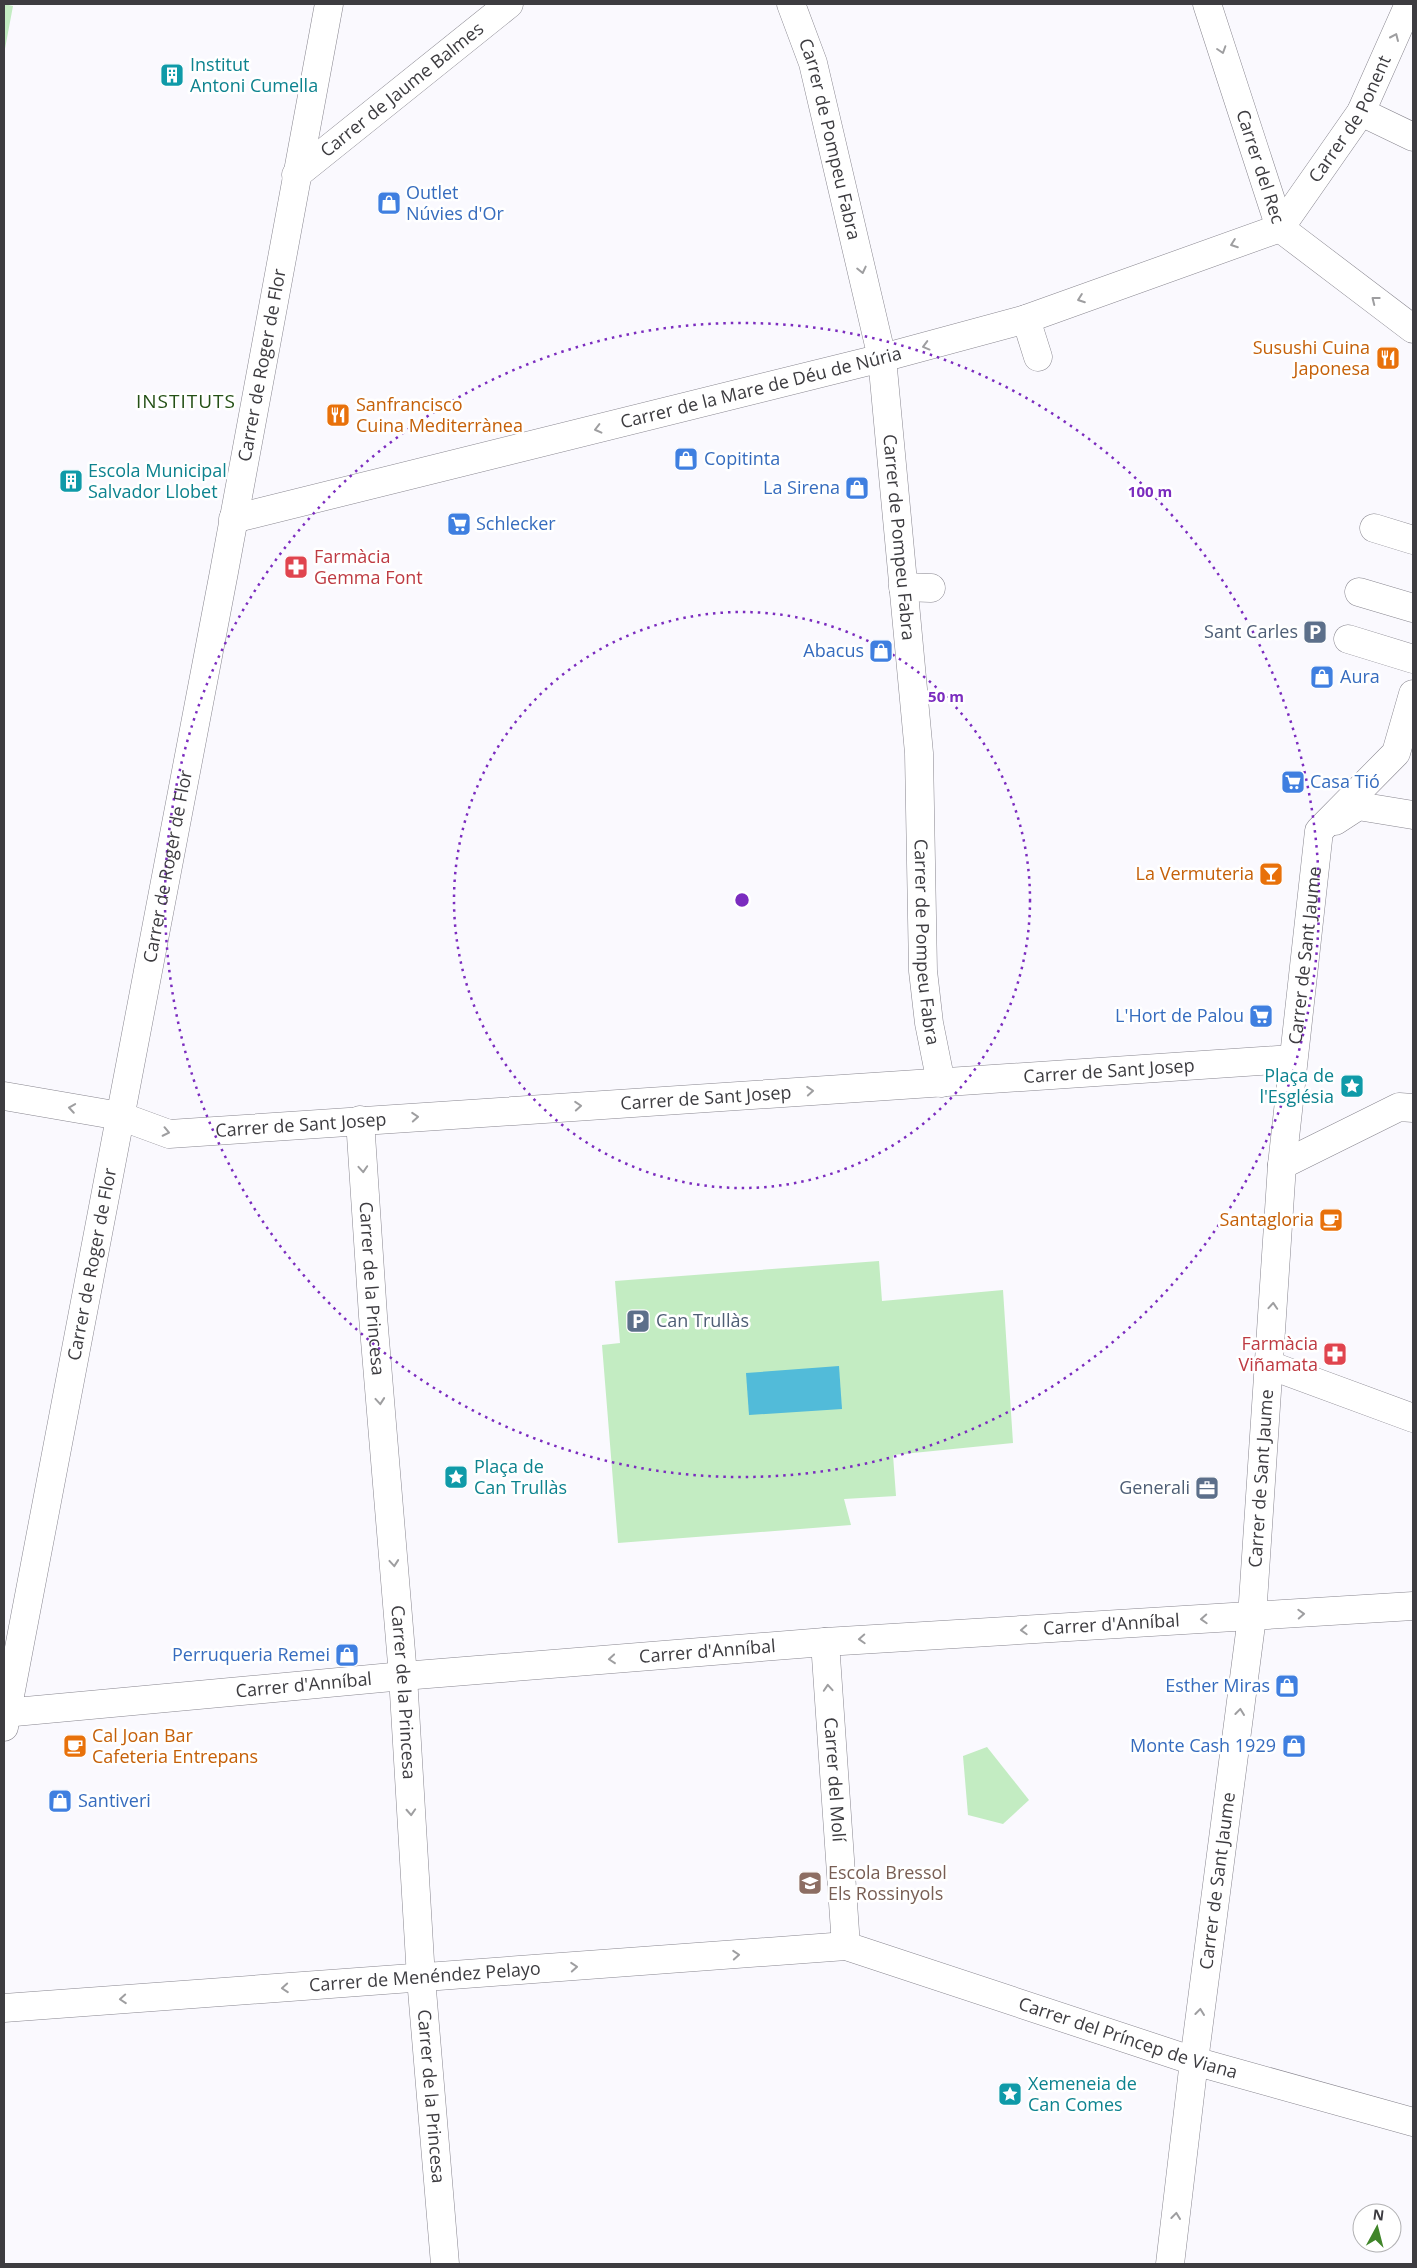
<svg xmlns="http://www.w3.org/2000/svg" width="1417" height="2268" viewBox="0 0 1417 2268" font-family="'Open Sans',sans-serif">
<style>
.green{fill:#c3ecc2}
.water{fill:#52bbd9}
.lines{fill:none;stroke-linecap:round;stroke-linejoin:round}
.minor-casing{stroke:#88868f;stroke-width:29}
.minor{stroke:#fff;stroke-width:28}
.oneway{stroke:#9e9ea0}
.ring{fill:none;stroke:#7b2cbf;stroke-width:2.5;stroke-dasharray:2.5 5}
.labels{text-anchor:middle;stroke-width:5;stroke-linejoin:round;paint-order:stroke}
.culture-label{font-size:18px;fill:#0d838f;stroke:#fff;text-anchor:start}
.street-label{font-size:18px;fill:#3d3c40;stroke:#fff}
.shop-label{font-size:18px;fill:#366cbe;stroke:#fff;text-anchor:start}
.food-label{font-size:18px;fill:#c56008;stroke:#fff;text-anchor:end}
.health-label{font-size:18px;fill:#be3a42;stroke:#fff;text-anchor:start}
.service-label{font-size:18px;fill:#4e5e75;stroke:#fff;text-anchor:end}
.education-label{font-size:18px;fill:#785e54;stroke:#fff;text-anchor:start}
.neighbourhood-label{font-size:19px;letter-spacing:1px;fill:#245016;stroke:#fff}
.centre{fill:#7b2cbf;stroke:#fff;stroke-width:2.5}
.ring-label{font-size:15px;text-anchor:middle;font-weight:bold;fill:#7b2cbf;stroke:#fff;stroke-width:5;stroke-linejoin:round;paint-order:stroke}
</style>
<rect width="100%" height="100%" fill="#faf9fe"/>
<g class="green">
<path d="M4,4L13,6L4,54Z"/>
<path d="M879,1261L882,1301L1003,1290L1013,1443L893,1455L896,1496L844,1499L851,1525L618,1543L602,1345L620,1343L615,1281Z"/>
<path d="M987,1747L1029,1800L1003,1824L968,1815L963,1756Z"/>
</g>
<path class="water" d="M839,1366L842,1409L749,1415L746,1373Z"/>
<g class="lines">
<g class="minor-casing">
<g id="minor">
<path id="s1" d="M791,4L813,63L882,358L919,753L923,971L929,1023L941,1083"/>
<path id="s2" d="M1207,4L1280,228L1413,329"/>
<path d="M1361,112L1413,137"/>
<path id="s3" d="M296,175L509,4"/>
<path id="s4" d="M1280,228L1361,112L1409,4"/>
<path d="M1026,319L1038,357"/>
<path id="s5" d="M233,519L882,358L1026,319L1280,228"/>
<path d="M1374,528L1413,540"/>
<path d="M903,587L931,588"/>
<path d="M1359,592L1413,608"/>
<path d="M1348,639L1413,659"/>
<path d="M1335,821L1358,806L1413,815"/>
<path id="s6" d="M4,1096L120,1116L169,1134L1292,1059"/>
<path id="s7" d="M360,1120L373,1316L403,1676L421,1978L445,2264"/>
<path d="M1282,1165L1399,1107L1413,1108"/>
<path d="M1269,1365L1413,1418"/>
<path id="s8" d="M825,1642L846,1946"/>
<path id="s9" d="M4,1713L403,1676L825,1642L1413,1606"/>
<path id="s10" d="M4,1727L224,572L329,4"/>
<path id="s11" d="M4,2008L846,1946L1194,2061L1413,2122"/>
<path id="s12" d="M1170,2264L1194,2061L1252,1617L1282,1165L1319,831L1396,753L1413,694"/>
</g>
</g>
<use href="#minor" class="minor"/>
</g>
<defs><path id="oneway-chevron" d="M-2-3.5L2.5 0L-2 3.5" fill="none" stroke-width="1.6" stroke-linecap="round" stroke-linejoin="round" transform="scale(1.25)"/></defs>
<g class="oneway">
<use href="#oneway-chevron" transform="translate(1395 37) rotate(-66)"/>
<use href="#oneway-chevron" transform="translate(1222 50) rotate(72)"/>
<use href="#oneway-chevron" transform="translate(1234 244) rotate(160)"/>
<use href="#oneway-chevron" transform="translate(862 270) rotate(77)"/>
<use href="#oneway-chevron" transform="translate(1081 299) rotate(160)"/>
<use href="#oneway-chevron" transform="translate(1375 300) rotate(-142)"/>
<use href="#oneway-chevron" transform="translate(926 346) rotate(165)"/>
<use href="#oneway-chevron" transform="translate(598 429) rotate(166)"/>
<use href="#oneway-chevron" transform="translate(810 1091) rotate(-4)"/>
<use href="#oneway-chevron" transform="translate(578 1106) rotate(-4)"/>
<use href="#oneway-chevron" transform="translate(72 1108) rotate(-171)"/>
<use href="#oneway-chevron" transform="translate(415 1117) rotate(-4)"/>
<use href="#oneway-chevron" transform="translate(166 1132) rotate(12)"/>
<use href="#oneway-chevron" transform="translate(363 1169) rotate(86)"/>
<use href="#oneway-chevron" transform="translate(1273 1306) rotate(-86)"/>
<use href="#oneway-chevron" transform="translate(380 1401) rotate(85)"/>
<use href="#oneway-chevron" transform="translate(394 1563) rotate(85)"/>
<use href="#oneway-chevron" transform="translate(1301 1614) rotate(-3)"/>
<use href="#oneway-chevron" transform="translate(1204 1619) rotate(177)"/>
<use href="#oneway-chevron" transform="translate(1024 1630) rotate(177)"/>
<use href="#oneway-chevron" transform="translate(862 1639) rotate(177)"/>
<use href="#oneway-chevron" transform="translate(612 1659) rotate(175)"/>
<use href="#oneway-chevron" transform="translate(828 1688) rotate(-94)"/>
<use href="#oneway-chevron" transform="translate(1240 1712) rotate(-83)"/>
<use href="#oneway-chevron" transform="translate(411 1812) rotate(87)"/>
<use href="#oneway-chevron" transform="translate(736 1955) rotate(-4)"/>
<use href="#oneway-chevron" transform="translate(574 1967) rotate(-4)"/>
<use href="#oneway-chevron" transform="translate(285 1988) rotate(176)"/>
<use href="#oneway-chevron" transform="translate(123 1999) rotate(176)"/>
<use href="#oneway-chevron" transform="translate(1200 2012) rotate(-83)"/>
<use href="#oneway-chevron" transform="translate(1176 2216) rotate(-83)"/>
</g>
<g class="ring">
<circle cx="742" cy="900" r="288"/>
<circle cx="742" cy="900" r="577"/>
</g>
<defs>
<g id="building-square" transform="scale(1.25)"><rect x="-9" y="-9" width="18" height="18" rx="4" fill="#0f9aa8" stroke="#fff"/><path d="M-4-6H4V6H1V3H-1V6H-4ZM-2.5-4.3h1.7v1.8h-1.7ZM.8-4.3h1.7v1.8H.8ZM-2.5-1h1.7V.8h-1.7ZM.8-1h1.7V.8H.8Z" fill="#fff"/></g>
<g id="shop-square" transform="scale(1.25)"><rect x="-9" y="-9" width="18" height="18" rx="4" fill="#3f7fe0" stroke="#fff"/><path d="M-5-2.5h2.3a2.7 3.5 0 0 1 5.4 0H5L5.5 6h-11ZM-1.5-2.5h3a1.5 2.3 0 0 0-3 0Z" fill="#fff"/></g>
<g id="restaurant-square" transform="scale(1.25)"><rect x="-9" y="-9" width="18" height="18" rx="4" fill="#e8710a" stroke="#fff"/><path d="M-5-6h1v4h1v-4h1v4h1v-4h1v5L-1.5 .5V6h-2V.5L-5-1ZM5-6V6H3V1.5H1.5Q1.5-4 5-6Z" fill="#fff"/></g>
<g id="supermarket-square" transform="scale(1.25)"><rect x="-9" y="-9" width="18" height="18" rx="4" fill="#3f7fe0" stroke="#fff"/><path d="M-6-5.5h2.5l.6 2H6L4.5 2H-2.5L-4.4-4H-6ZM-1.5 3.2a1.3 1.3 0 1 0 .1 0ZM3 3.2a1.3 1.3 0 1 0 .1 0Z" fill="#fff"/></g>
<g id="pharmacy-square" transform="scale(1.25)"><rect x="-9" y="-9" width="18" height="18" rx="4" fill="#e0444e" stroke="#fff"/><path d="M-2-6h4v4h4v4h-4v4h-4v-4h-4v-4h4Z" fill="#fff"/></g>
<g id="parking-square" transform="scale(1.25)"><rect x="-9" y="-9" width="18" height="18" rx="4" fill="#5c6f8a" stroke="#fff"/><path d="M-3.5-5.5H1a3.5 3.5 0 0 1 0 7H-1V5.5H-3.5ZM-1-3.4V-.6H.8a1.4 1.4 0 0 0 0-2.8Z" fill="#fff"/></g>
<g id="bar-square" transform="scale(1.25)"><rect x="-9" y="-9" width="18" height="18" rx="4" fill="#e8710a" stroke="#fff"/><path d="M-6-5H6L.8 .8V4.5H3.5V6h-7V4.5H-.8V.8Z" fill="#fff"/></g>
<g id="sight-square" transform="scale(1.25)"><rect x="-9" y="-9" width="18" height="18" rx="4" fill="#0f9aa8" stroke="#fff"/><path d="M0-6L1.8-2.2L6-1.7L2.9 1.2L3.7 5.4L0 3.3L-3.7 5.4L-2.9 1.2L-6-1.7L-1.8-2.2Z" fill="#fff"/></g>
<g id="cafe-square" transform="scale(1.25)"><rect x="-9" y="-9" width="18" height="18" rx="4" fill="#e8710a" stroke="#fff"/><path d="M-5.5-4.5H6V0H3Q3 3.5 0 3.5H-2.5Q-5.5 3.5-5.5 0ZM3-3.2v2h1.7v-2ZM-6 4.5H4V6H-6Z" fill="#fff"/></g>
<g id="office-square" transform="scale(1.25)"><rect x="-9" y="-9" width="18" height="18" rx="4" fill="#5c6f8a" stroke="#fff"/><path d="M-6-3h4V-5.5h4V-3h4V5H-6ZM-1-4.5V-3h2v-1.5ZM-6 0V1H6V0Z" fill="#fff"/></g>
<g id="school-square" transform="scale(1.25)"><rect x="-9" y="-9" width="18" height="18" rx="4" fill="#8d6e63" stroke="#fff"/><path d="M0-5L7-2L0 1L-7-2ZM-4 1L0 2.5L4 1V4Q0 6-4 4Z" fill="#fff"/></g>
</defs>
<g fill-rule="evenodd">
<use href="#building-square" x="172" y="75"/>
<use href="#shop-square" x="389" y="203"/>
<use href="#restaurant-square" x="1388" y="358"/>
<use href="#restaurant-square" x="338" y="415"/>
<use href="#shop-square" x="686" y="459"/>
<use href="#building-square" x="71" y="481"/>
<use href="#shop-square" x="857" y="488"/>
<use href="#supermarket-square" x="459" y="524"/>
<use href="#pharmacy-square" x="296" y="567"/>
<use href="#parking-square" x="1315" y="632"/>
<use href="#shop-square" x="881" y="651"/>
<use href="#shop-square" x="1322" y="677"/>
<use href="#supermarket-square" x="1293" y="782"/>
<use href="#bar-square" x="1271" y="874"/>
<use href="#supermarket-square" x="1261" y="1016"/>
<use href="#sight-square" x="1352" y="1086"/>
<use href="#cafe-square" x="1331" y="1220"/>
<use href="#parking-square" x="638" y="1321"/>
<use href="#pharmacy-square" x="1335" y="1354"/>
<use href="#sight-square" x="456" y="1477"/>
<use href="#office-square" x="1207" y="1488"/>
<use href="#shop-square" x="347" y="1655"/>
<use href="#shop-square" x="1287" y="1686"/>
<use href="#cafe-square" x="75" y="1746"/>
<use href="#shop-square" x="1294" y="1746"/>
<use href="#shop-square" x="60" y="1801"/>
<use href="#school-square" x="810" y="1883"/>
<use href="#sight-square" x="1010" y="2094"/>
</g>
<g class="labels">
<g class="culture-label">
<text x="190" y="71">Institut<tspan x="190" dy="21">Antoni Cumella</tspan></text>
<text x="88" y="477">Escola Municipal<tspan x="88" dy="21">Salvador Llobet</tspan></text>
<text x="1334" y="1082" text-anchor="end">Plaça de<tspan x="1334" dy="21">l'Església</tspan></text>
<text x="474" y="1473">Plaça de<tspan x="474" dy="21">Can Trullàs</tspan></text>
<text x="1028" y="2090">Xemeneia de<tspan x="1028" dy="21">Can Comes</tspan></text>
</g>
<g class="street-label">
<text dy="6" stroke="none"><textPath href="#s3" startOffset="136">Carrer de Jaume Balmes</textPath></text>
<text dy="6" stroke="none"><textPath href="#s4" startOffset="130">Carrer de Ponent</textPath></text>
<text dy="6" stroke="none"><textPath href="#s1" startOffset="141">Carrer de Pompeu Fabra</textPath></text>
<text dy="6" stroke="none"><textPath href="#s2" startOffset="171">Carrer del Rec</textPath></text>
<text dy="6" stroke="none"><textPath href="#s10" startOffset="1386">Carrer de Roger de Flor</textPath></text>
<text dy="6" stroke="none"><textPath href="#s5" startOffset="544">Carrer de la Mare de Déu de Núria</textPath></text>
<text dy="6" stroke="none"><textPath href="#s1" startOffset="546">Carrer de Pompeu Fabra</textPath></text>
<text dy="6" stroke="none"><textPath href="#s10" startOffset="876">Carrer de Roger de Flor</textPath></text>
<text dy="6" stroke="none"><textPath href="#s1" startOffset="952">Carrer de Pompeu Fabra</textPath></text>
<text dy="6" stroke="none"><textPath href="#s12" startOffset="1316">Carrer de Sant Jaume</textPath></text>
<text dy="6" stroke="none"><textPath href="#s6" startOffset="1112">Carrer de Sant Josep</textPath></text>
<text dy="6" stroke="none"><textPath href="#s6" startOffset="708">Carrer de Sant Josep</textPath></text>
<text dy="6" stroke="none"><textPath href="#s6" startOffset="302">Carrer de Sant Josep</textPath></text>
<text dy="6" stroke="none"><textPath href="#s10" startOffset="471">Carrer de Roger de Flor</textPath></text>
<text dy="6" stroke="none"><textPath href="#s7" startOffset="169">Carrer de la Princesa</textPath></text>
<text dy="6" stroke="none"><textPath href="#s12" startOffset="791">Carrer de Sant Jaume</textPath></text>
<text dy="6" stroke="none"><textPath href="#s9" startOffset="1111">Carrer d'Anníbal</textPath></text>
<text dy="6" stroke="none"><textPath href="#s9" startOffset="706">Carrer d'Anníbal</textPath></text>
<text dy="6" stroke="none"><textPath href="#s9" startOffset="301">Carrer d'Anníbal</textPath></text>
<text dy="6" stroke="none"><textPath href="#s7" startOffset="574">Carrer de la Princesa</textPath></text>
<text dy="6" stroke="none"><textPath href="#s8" startOffset="138">Carrer del Molí</textPath></text>
<text dy="6" stroke="none"><textPath href="#s12" startOffset="386">Carrer de Sant Jaume</textPath></text>
<text dy="6" stroke="none"><textPath href="#s11" startOffset="422">Carrer de Menéndez Pelayo</textPath></text>
<text dy="6" stroke="none"><textPath href="#s11" startOffset="1141">Carrer del Príncep de Viana</textPath></text>
<text dy="6" stroke="none"><textPath href="#s7" startOffset="979">Carrer de la Princesa</textPath></text>
</g>
<g class="shop-label">
<text x="406" y="199">Outlet<tspan x="406" dy="21">Núvies d'Or</tspan></text>
<text x="704" y="465">Copitinta</text>
<text x="840" y="494" text-anchor="end">La Sirena</text>
<text x="476" y="530">Schlecker</text>
<text x="864" y="657" text-anchor="end">Abacus</text>
<text x="1340" y="683">Aura</text>
<text x="1310" y="788">Casa Tió</text>
<text x="1244" y="1022" text-anchor="end">L'Hort de Palou</text>
<text x="330" y="1661" text-anchor="end">Perruqueria Remei</text>
<text x="1270" y="1692" text-anchor="end">Esther Miras</text>
<text x="1276" y="1752" text-anchor="end">Monte Cash 1929</text>
<text x="78" y="1807">Santiveri</text>
</g>
<g class="food-label">
<text x="1370" y="354">Susushi Cuina<tspan x="1370" dy="21">Japonesa</tspan></text>
<text x="356" y="411" text-anchor="start">Sanfrancisco<tspan x="356" dy="21">Cuina Mediterrànea</tspan></text>
<text x="1254" y="880">La Vermuteria</text>
<text x="1314" y="1226">Santagloria</text>
<text x="92" y="1742" text-anchor="start">Cal Joan Bar<tspan x="92" dy="21">Cafeteria Entrepans</tspan></text>
</g>
<g class="health-label">
<text x="314" y="563">Farmàcia<tspan x="314" dy="21">Gemma Font</tspan></text>
<text x="1318" y="1350" text-anchor="end">Farmàcia<tspan x="1318" dy="21">Viñamata</tspan></text>
</g>
<g class="service-label">
<text x="1298" y="638">Sant Carles</text>
<text x="656" y="1327" text-anchor="start">Can Trullàs</text>
<text x="1190" y="1494">Generali</text>
</g>
<g class="education-label">
<text x="828" y="1879">Escola Bressol<tspan x="828" dy="21">Els Rossinyols</tspan></text>
</g>
<g class="neighbourhood-label">
<text x="186" y="408">INSTITUTS</text>
</g>
</g>
<circle cx="742" cy="900" r="8" class="centre"/>
<g class="ring-label">
<text x="1150" y="497">100 m</text>
<text x="946" y="702">50 m</text>
</g>
<rect width="1417" height="2268" fill="none" stroke="#3d3c40" stroke-width="10"/>
<g transform="translate(1377 2228) rotate(7)"><circle r="24" fill="#ffffff" stroke="#b1b1b3"/>
<path d="M0-4L9 19L0 12L-9 19Z" fill="#408529"/>
<text y="-8" font-size="14" font-weight="bold" text-anchor="middle" fill="#3d3c40">N</text>
</g>
</svg>
